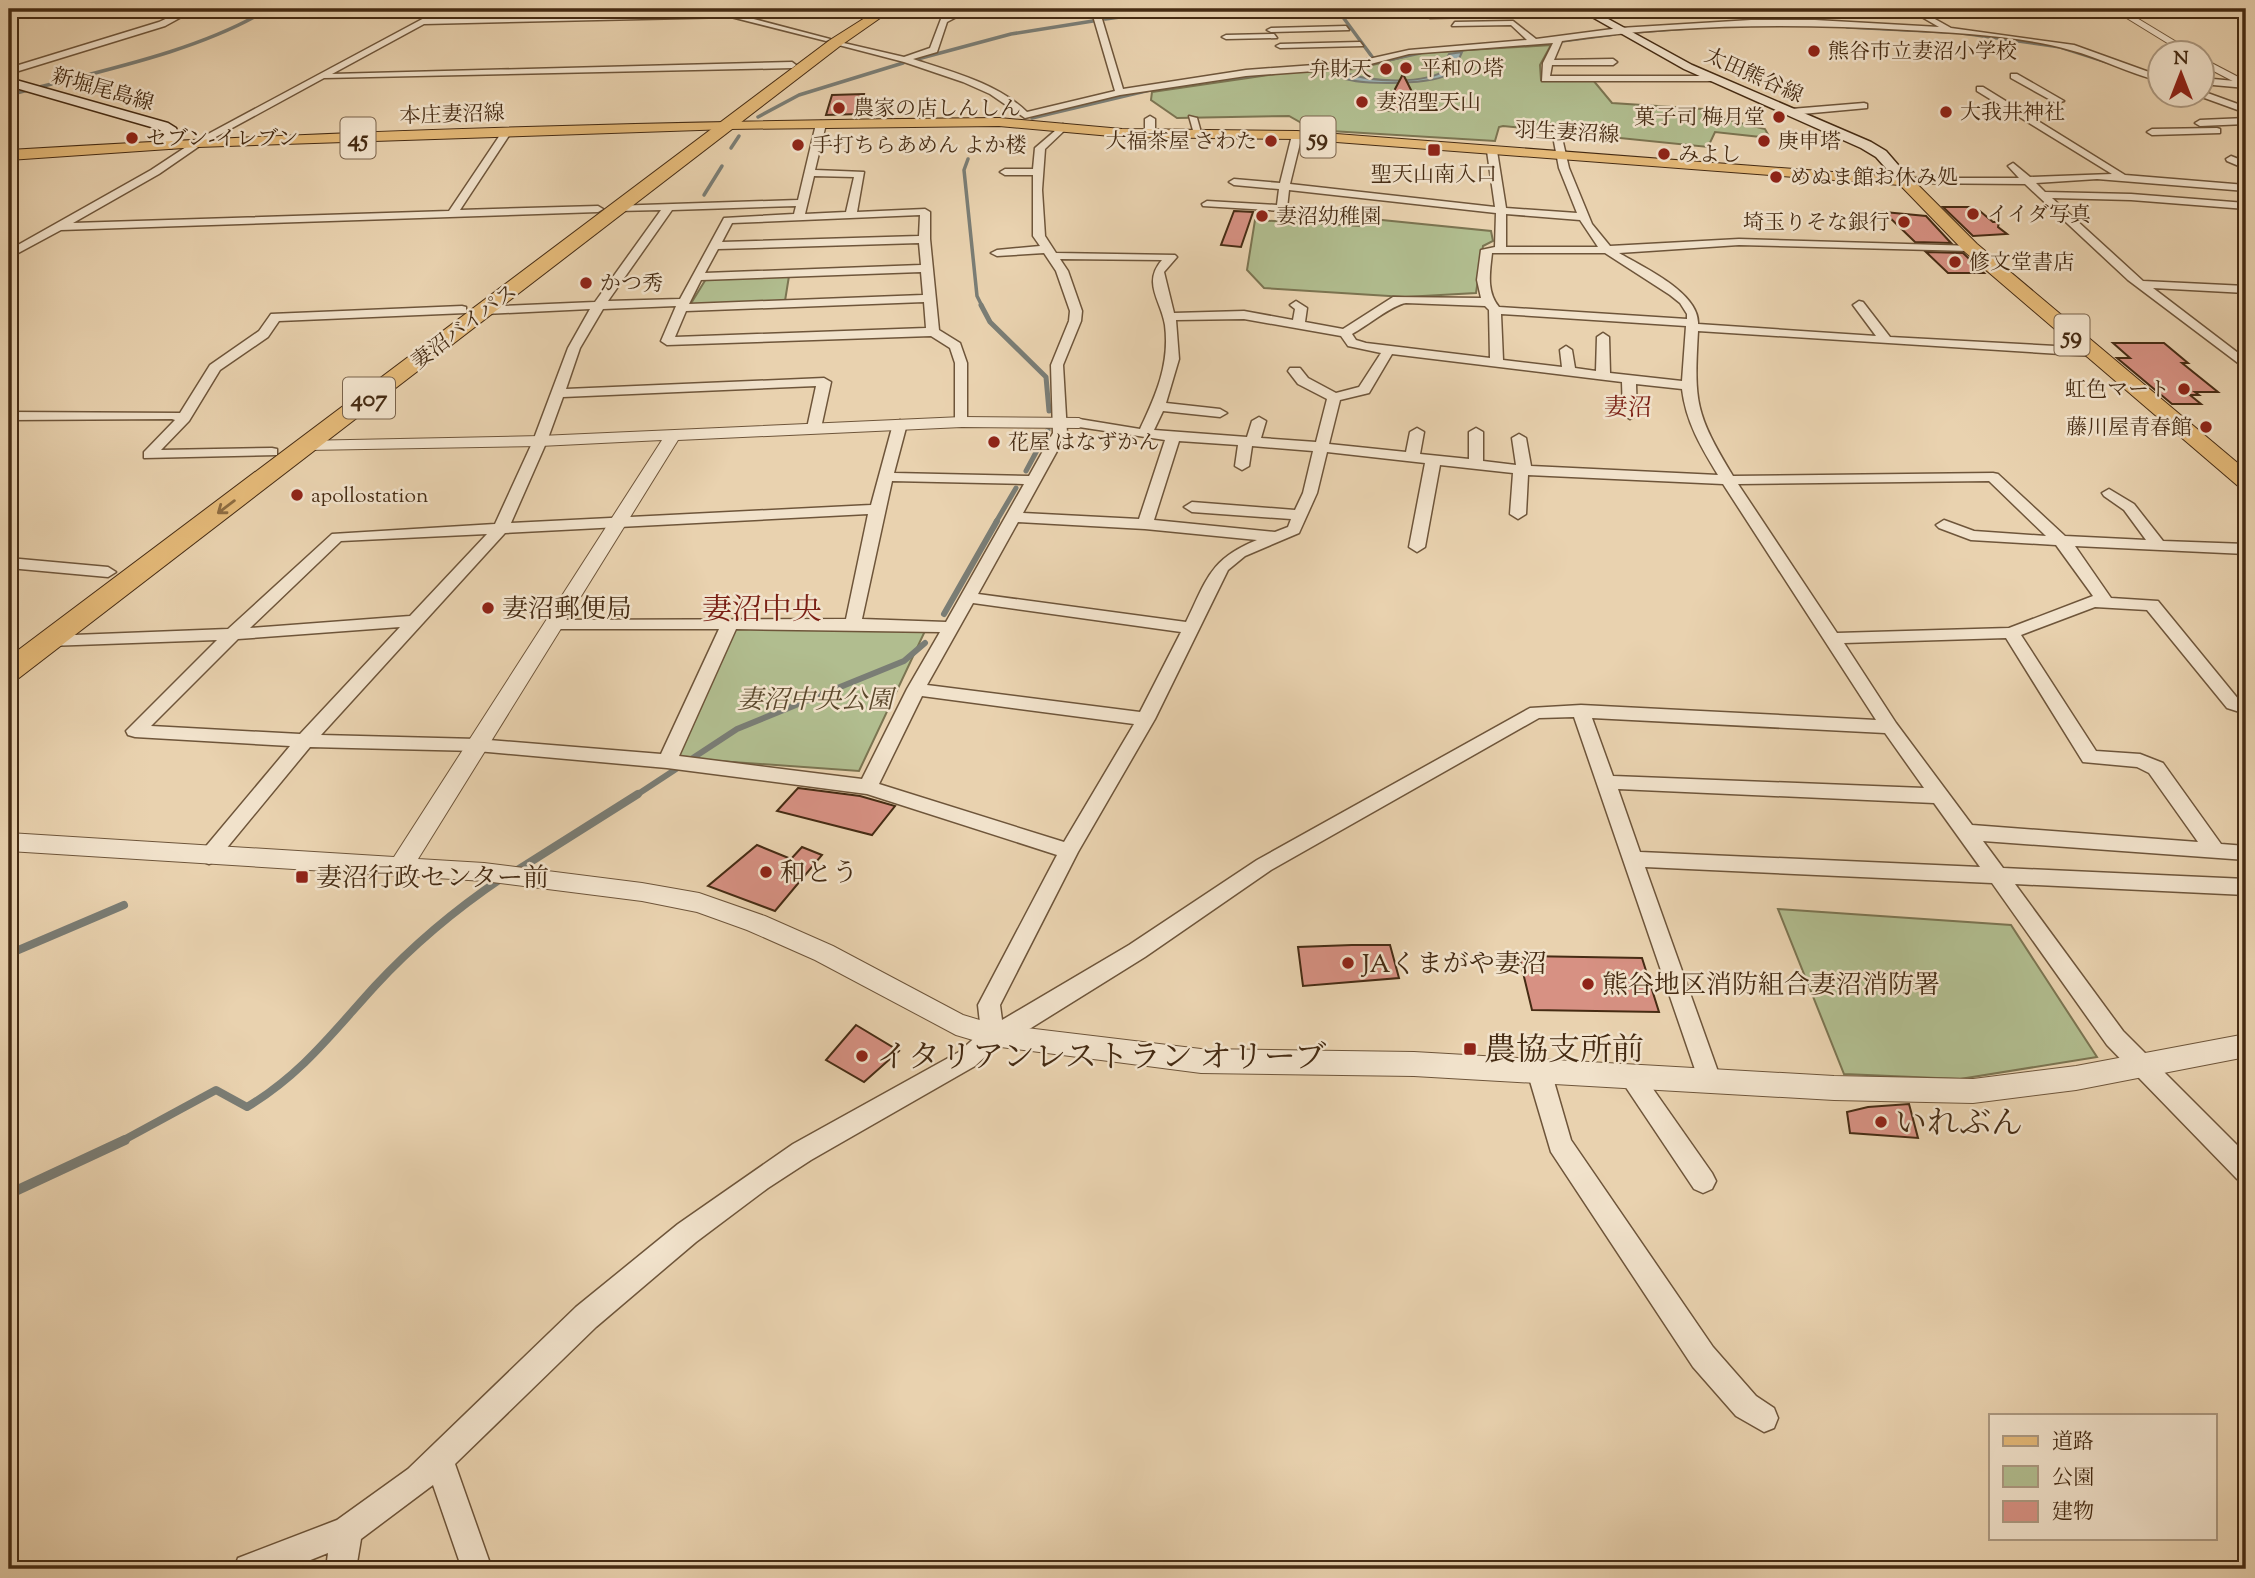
<svg xmlns="http://www.w3.org/2000/svg" width="2255" height="1578" viewBox="0 0 2255 1578" font-family="'Sorts Mill Goudy','Noto Serif JP',serif">
<style>
.green{fill:#b1bd8f;stroke:#7b7451;stroke-width:2}
.water{fill:#9db4b7;stroke:#7a7d75;stroke-width:2}
.lines{fill:none;stroke-linecap:round;stroke-linejoin:round}
.stream-far4{stroke:#7a7d75;stroke-width:3.5}
.stream-far3{stroke:#7a7d75;stroke-width:5}
.stream-far2{stroke:#7a7d75;stroke-width:6}
.stream-far1{stroke:#7a7d75;stroke-width:8}
.stream{stroke:#7a7d75;stroke-width:10}
.building{fill:#d79183;stroke:#452b13;stroke-width:2}
.minor-casing{stroke:#6e553a;stroke-width:3}
.tertiary-casing{stroke:#6e553a;stroke-width:2}
.secondary-casing{stroke:#452b13;stroke-width:3}
.primary-casing{stroke:#452b13;stroke-width:2}
.trunk-casing{stroke:#452b13;stroke-width:2}
.minor{fill:#f1e2cb;fill-rule:evenodd}
.tertiary{fill:#f1e2cb;fill-rule:evenodd}
.secondary{fill:#f1e2cb;fill-rule:evenodd}
.primary{fill:#e4b978;fill-rule:evenodd}
.trunk{fill:#e4b978;fill-rule:evenodd}
.oneway{stroke:#8d6b40}
.poi-dot{fill:#8f2418;stroke:#f1e2cb;stroke-width:2.5}
.labels{text-anchor:middle;stroke-width:5;stroke-linejoin:round;paint-order:stroke}
.far-poi-label{font-size:21px;fill:#452b13;stroke:#f1e2cb;text-anchor:start}
.far-street-label{font-size:21px;fill:#452b13;stroke:#f1e2cb}
.shield{fill:#f1e2cb;stroke:#79624a;stroke-width:2}
.shield-label{font-size:24px;font-weight:bold;fill:#452b13}
.far-quarter-label{font-size:24px;fill:#7a1f14;stroke:#f1e2cb}
.poi-label{font-size:26px;fill:#452b13;stroke:#f1e2cb;text-anchor:start}
.park-label{font-size:26px;font-style:italic;fill:#5b482c;stroke:#f1e2cb}
.quarter-label{font-size:30px;fill:#7a1f14;stroke:#f1e2cb}
.near-poi-label{font-size:32px;fill:#452b13;stroke:#f1e2cb;text-anchor:start}
</style>
<rect width="100%" height="100%" fill="#e9d2af"/>
<filter id="stains"><feTurbulence type="fractalNoise" baseFrequency=".00286" numOctaves="4"/><feColorMatrix values="0 0 0 0 .2 0 0 0 0 .09 0 0 0 0 .02 0 0 0 .5 -.17"/></filter>
<radialGradient id="worn" r=".72"><stop offset=".6" stop-color="#630" stop-opacity="0"/><stop offset="1" stop-color="#630" stop-opacity=".3"/></radialGradient>
<g class="green">
<path d="M1551,45L1540,65L1541,80H1593L1612,103L1718,110L1716,117L1765,129L1770,138L1715,132L1708,147L1503,126L1499,127L1495,141L1314,130L1289,116L1177,118L1151,100L1152,92L1289,72L1357,69L1419,53Z"/>
<path d="M1362,218L1491,231L1493,241L1483,246L1476,293L1405,297L1264,288L1247,270L1255,220L1359,226Z"/>
<path d="M789,276L785,301L690,305L706,279Z"/>
<path d="M735,628L925,631L859,771L676,758Z"/>
<path d="M1778,909L2011,925L2097,1057L1960,1079L1844,1074Z"/>
</g>
<path class="water" d="M1462,52C1458,61 1455,70 1447,75C1430,85 1354,86 1338,76L1340,72L1346,73C1370,82 1426,85 1447,69L1445,62L1449,54Z"/>
<g class="lines">
<g class="stream-far4">
<path d="M1337,9L1373,58"/>
<path d="M1668,9L1677,15"/>
<path d="M2206,9L2246,18"/>
<path d="M1105,19L1181,9"/>
<path d="M1847,27L1947,32"/>
<path d="M1634,32L1702,27"/>
<path d="M1962,33L2060,47L2160,79"/>
<path d="M1554,42L1615,34"/>
<path d="M914,60L1011,34L1093,21"/>
<path d="M1350,68L1420,53"/>
<path d="M1224,79L1265,74"/>
<path d="M9,95C90,73 197,53 268,9"/>
<path d="M758,117L799,95L903,63"/>
<path d="M1032,118L1150,90"/>
<path d="M731,148L739,136"/>
<path d="M968,159L964,170L977,296L982,306"/>
<path d="M704,195L722,166"/>
</g>
<g class="stream-far3">
<path d="M981,305L990,322L1046,377L1049,411"/>
<path d="M1026,471L1048,430"/>
<path d="M996,522L1016,488"/>
</g>
<g class="stream-far2">
<path d="M944,614L997,521"/>
<path d="M635,796L737,729L904,661L925,643"/>
</g>
<g class="stream-far1">
<path d="M516,871L638,794"/>
<path d="M9,954L124,905"/>
<path d="M122,1141L216,1090L247,1107C302,1074 333,1032 375,986C413,945 456,909 502,878"/>
</g>
<path class="stream" d="M9,1194L125,1140"/>
</g>
<g class="building">
<path d="M1403,74L1414,96L1404,112L1384,110Z"/>
<path d="M864,94L859,114L826,115L832,95Z"/>
<path d="M1943,207H1975L1993,222H1999L1998,227L2007,234L1973,236Z"/>
<path d="M1234,211L1253,212L1241,247L1221,245Z"/>
<path d="M1884,212L1926,216L1951,243L1915,242Z"/>
<path d="M1926,252L1963,253L1984,273H1948Z"/>
<path d="M2113,343H2164L2188,363H2182L2218,392H2195L2199,395H2190L2201,404H2172L2117,358H2130Z"/>
<path d="M798,788L860,796L895,806L872,835L777,811Z"/>
<path d="M757,845L791,859L802,847L822,855L775,911L708,886Z"/>
<path d="M1352,945H1390L1399,978L1303,986L1298,947Z"/>
<path d="M1519,956L1642,958L1659,1012L1532,1010Z"/>
<path d="M856,1025L899,1051L864,1082L826,1060Z"/>
<path d="M1909,1104L1918,1138L1850,1133L1847,1112L1868,1107Z"/>
</g>
<g class="lines">
<g class="minor-casing">
<g id="minor">
<path d="M187,9H196L165,26L9,74V68L159,22Z"/>
<path d="M441,9H450L432,19L731,13L830,39L826,41L731,17L424,24L332,74L792,62L796,65L792,68L324,78L201,145L159,174L73,223L449,211L502,132L505,131L510,134L460,210L598,206L603,209L598,212L61,230L9,258V250L151,170L195,141Z"/>
<path d="M963,9H972L947,22L937,52L913,59C952,72 997,83 1027,112L1115,91L1091,9H1099L1123,89L1246,70L1355,62L1409,50L1527,40L1511,25L1452,26L1455,22L1513,21L1536,39L1620,28L1751,20H1815L1939,27L1908,9H1917L1951,28L2074,45L2160,76V81C2130,74 2101,58 2070,50C2022,36 1957,33 1907,30C1791,23 1677,24 1562,41L1554,60L1613,59L1617,62L1613,65H1552L1550,76H1715L1712,81H1542L1543,63L1553,43L1409,54L1355,68L1246,76L1120,95L1025,118L990,94L963,82L904,62L831,43L835,41L904,57L930,48L941,19Z"/>
<path d="M1588,11L1591,15L1528,16L1524,14L1528,12Z"/>
<path d="M1470,13L1473,17L1430,18L1426,16Z"/>
<path d="M1346,26L1349,30L1271,32L1267,30L1271,28Z"/>
<path d="M1274,34L1277,38L1226,39L1222,37L1226,35Z"/>
<path d="M1360,42L1363,46L1280,48L1276,46L1280,44Z"/>
<path d="M2011,74H2017L2064,101L2056,103L2011,78Z"/>
<path d="M2202,78L2246,82V88L2202,84Z"/>
<path d="M1977,87H1983L2125,175L2246,185V191L2097,179L2036,183L2045,192L2131,194L2246,203V209L2131,200L2052,198L2143,281L2246,286V293L2153,288L2246,359V369L2128,280L2025,184L1901,183V179L1905,178H2019L2008,166L2013,163L2030,177L2112,174L1977,91Z"/>
<path d="M2202,91L2246,107V113L2199,96Z"/>
<path d="M1864,103L1867,104V108L1791,115L1786,112L1791,109Z"/>
<path d="M1150,116L1155,119V134L1150,137L1145,134V119Z"/>
<path d="M1189,116L1197,118L1202,136L1194,134Z"/>
<path d="M2246,118V124L2200,126L2195,123L2200,120Z"/>
<path d="M821,121L826,124L815,170L864,172L857,212L925,209L930,212V239L939,330L960,343L967,363V425L962,426L955,422V363L950,348L931,336L667,345L661,341L676,306L603,309L580,348L566,389L824,378L831,382L821,428L814,432L807,428L816,386L563,397L547,441L511,523L871,505L893,424L900,420L907,424L894,473L1029,476L1053,433L1051,365L1069,321L1070,311L1056,271L1044,253L997,256L991,253L997,250L1040,246L1033,236V175H1005L1000,172L1005,169H1033L1035,148L1063,124L1068,127L1066,129L1045,149L1042,190L1045,236L1056,253L1175,255L1177,257L1164,272L1174,313L1244,311L1293,320L1295,309L1290,305L1296,301L1307,308L1305,322L1343,329L1393,297L1481,298L1477,280L1481,250L1495,247L1496,213L1289,190L1287,208L1282,211L1203,206L1202,204L1207,201L1277,205L1279,189L1234,185L1229,182L1234,179L1280,183L1292,135L1297,132L1302,135L1290,184L1495,207L1487,151L1492,148L1497,151L1506,208L1577,213L1559,168L1552,131L1560,129L1569,168L1592,224L1610,246L1739,239L1975,246L1977,248L1971,251L1739,245L1619,253C1643,267 1700,293 1698,324L1876,336L1853,305L1859,301L1863,302L1890,337L2093,348L2099,352L2093,356L1698,331C1694,403 1695,413 1733,476L1993,473L1998,474L2065,536L2146,540L2124,510L2104,496L2102,493L2109,489L2134,504L2163,541L2246,544V554L2075,546L2111,598L2158,601L2239,700L2246,702V714L2227,708L2147,610L2095,607L2021,635L2096,751L2140,754L2163,763L2221,844L2246,846V860L1983,841L2003,868L2246,879V895L2015,884L2123,1031L2246,1154V1182L2237,1179L2107,1045L1992,883L1645,867L1721,1080L1717,1087L1709,1090L1701,1087L1574,717L1539,718L1271,870L1145,957L1031,1028L1001,1042L975,1066L811,1160L768,1188L696,1242L596,1327L455,1464L492,1569H462L433,1485L361,1539L356,1569H326L328,1553L288,1569H234L238,1558L337,1520L408,1469L576,1307L678,1224L793,1144L959,1052L981,1032L978,1005L1057,855L867,794L667,768L477,751L310,747L216,861L209,864L202,861L199,856L202,851L290,746L135,737L128,735L126,731L217,640L48,646L39,641L48,636L228,629L332,534L495,524L533,441L568,348L590,309L485,314L481,313V307L595,302L661,210L616,211L611,208L612,206L798,200L816,124ZM814,176L854,177L846,212L805,214ZM796,206L794,214L724,218L680,299L608,301L672,210ZM1506,214L1580,220L1598,247H1506ZM920,215L919,236L722,242L732,223ZM919,243L921,265L705,273L718,249ZM1492,253H1605L1670,295L1680,303L1687,314V319L1499,307C1486,291 1490,272 1492,253ZM1060,259L1162,260C1142,283 1161,300 1165,325C1170,364 1156,395 1140,429L1079,419L1072,423L1079,427L1165,440L1139,519L1023,513L1067,433L1063,365L1081,321L1082,311L1068,271ZM921,272L923,295L689,304L701,280ZM924,302L926,328L675,337L686,311ZM1406,303L1485,306L1489,310L1490,358L1366,343L1356,340L1352,334C1367,326 1392,305 1406,303ZM1501,314L1686,326L1682,381L1610,373L1609,337L1603,333L1597,337L1596,371L1575,368L1572,350L1566,346L1560,350L1562,367L1503,360ZM1244,319L1341,336L1348,346L1381,353L1359,387L1336,393L1308,378L1300,368H1290L1288,371L1298,384L1327,399L1316,442L1261,438L1266,421L1259,417L1252,421L1247,437L1154,430L1163,411L1220,417L1227,413L1220,409L1166,403L1179,359L1176,320ZM1392,354L1622,382L1623,415L1630,419L1637,415L1636,384L1682,389C1686,422 1701,447 1718,475L1531,466L1526,438L1519,434L1512,438L1516,465L1483,461V432L1476,428L1469,432V459L1420,454L1424,432L1417,428L1410,432L1406,452L1329,444L1340,400L1369,393ZM1179,441L1238,445L1235,466L1242,470L1249,466L1252,446L1313,451L1303,493L1295,510L1192,502L1184,507L1192,512L1291,519L1288,527L1275,532L1154,520ZM1327,452L1425,463L1409,547L1417,552L1425,547L1440,465L1513,473L1510,514L1518,519L1526,514L1528,475L1723,484L1876,720L1581,705L1530,708L1257,860L1129,945L1002,1020L1000,1005L1078,852L1155,719L1228,570L1245,556L1299,533L1317,493ZM892,481L1024,484L946,622L862,619ZM1989,481L2046,536L1974,531L1944,520L1936,525L1939,528L1971,540L2056,545L2093,596L2009,628L1837,633L1738,484ZM868,514L846,619L548,620L546,624L548,628L554,629H719L661,754L477,739L321,735L505,533ZM1018,522L1145,529L1257,540C1210,559 1207,579 1186,622L978,594ZM487,534L410,616L250,628L341,541ZM973,603L1181,632L1140,712L927,685ZM400,627L300,734L151,726L238,639ZM736,629L940,632L907,689L862,779L679,756ZM2006,638L2083,762L2137,767L2149,773L2198,842L1972,825L1896,723L1844,643ZM922,696L1134,724L1064,842L879,784ZM1592,718L1885,733L1924,788L1613,776ZM1618,789L1934,803L1980,867L1640,852Z"/>
<path d="M2217,128L2220,129V133L2152,135L2147,132L2152,129Z"/>
<path d="M2231,156L2246,162V169L2227,161L2226,159Z"/>
<path d="M462,306L466,307V313L279,321L268,337L220,370L189,421L161,450L272,448L277,449V455L144,458V452L175,420L172,419L9,420V412L180,413L210,365L259,331L271,314Z"/>
<path d="M9,558L108,567L116,572L108,577L9,568Z"/>
<path d="M1539,1061L1547,1064L1551,1071L1571,1140L1713,1347L1756,1396L1774,1408L1778,1418L1774,1428L1764,1432L1736,1416L1693,1367L1551,1152L1527,1071L1531,1064Z"/>
<path d="M1631,1066L1639,1069L1712,1173L1716,1181L1712,1189L1703,1193L1694,1189L1623,1083L1619,1076L1623,1069Z"/>
</g>
</g>
<g class="tertiary-casing">
<g id="tertiary">
<path d="M2112,9H2122L2193,52H2182Z"/>
<path d="M2202,58L2246,81V88L2202,65Z"/>
<path d="M962,417L1079,418L1087,423L1079,428L962,427L678,440L418,859L484,863L642,883L699,893L765,916L833,946L963,1015L993,1024L1201,1049L1414,1052L1834,1076L1973,1079L2076,1066L2246,1034V1057L2076,1090L1973,1103L1834,1100L1414,1076L1201,1073L993,1046L956,1035L815,960L747,930L697,912L642,901L484,881L9,851V833L394,857L662,440L540,446L307,450L299,445L301,441L540,436Z"/>
</g>
</g>
<g class="secondary-casing">
<g id="secondary">
<path d="M1578,9H1590L1692,65L1871,142L1886,151L1912,181L1905,185L1900,184L1876,157L1861,148L1684,69Z"/>
<path d="M9,78L168,123L176,128L179,136L172,148H162L160,145L165,133L158,129L9,86Z"/>
</g>
</g>
<g class="primary-casing">
<path id="primary" d="M999,118L1122,129L1297,131L1911,178L1977,244L2246,470V488L2238,486L1965,252L1900,185L1297,139L1122,137L999,126L729,129L198,147L9,160V150C339,130 669,121 999,118Z"/>
</g>
<g class="trunk-casing">
<path id="trunk" d="M879,9H893L840,46L19,678L9,680V657L830,40Z"/>
</g>
<use href="#minor" class="minor"/>
<use href="#tertiary" class="tertiary"/>
<use href="#secondary" class="secondary"/>
<use href="#primary" class="primary"/>
<use href="#trunk" class="trunk"/>
</g>
<defs><path id="oneway-shaft" d="M-6 0H5M1.5-3L5.5 0L1.5 3" fill="none" stroke-width="1.6" stroke-linecap="round" stroke-linejoin="round" transform="scale(1.75)"/></defs>
<use class="oneway" href="#oneway-shaft" transform="translate(226 507) rotate(143)"/>
<g class="poi-dot">
<circle cx="1814" cy="51" r="7"/>
<circle cx="1406" cy="68" r="7"/>
<circle cx="1386" cy="69" r="7"/>
<circle cx="1362" cy="102" r="7"/>
<circle cx="839" cy="108" r="7"/>
<circle cx="1946" cy="112" r="7"/>
<circle cx="1779" cy="117" r="7"/>
<circle cx="132" cy="138" r="7"/>
<circle cx="1271" cy="141" r="7"/>
<circle cx="1764" cy="141" r="7"/>
<circle cx="798" cy="145" r="7"/>
<rect x="1427" y="143" width="14" height="14" rx="3.5"/>
<circle cx="1664" cy="154" r="7"/>
<circle cx="1776" cy="177" r="7"/>
<circle cx="1973" cy="214" r="7"/>
<circle cx="1262" cy="216" r="7"/>
<circle cx="1904" cy="222" r="7"/>
<circle cx="1955" cy="262" r="7"/>
<circle cx="586" cy="283" r="7"/>
<circle cx="2184" cy="389" r="7"/>
<circle cx="2206" cy="427" r="7"/>
<circle cx="994" cy="442" r="7"/>
<circle cx="297" cy="495" r="7"/>
<circle cx="488" cy="608" r="7"/>
<circle cx="766" cy="872" r="7"/>
<rect x="295" y="870" width="14" height="14" rx="3.5"/>
<circle cx="1348" cy="963" r="7"/>
<circle cx="1588" cy="984" r="7"/>
<rect x="1463" y="1042" width="14" height="14" rx="3.5"/>
<circle cx="862" cy="1056" r="7"/>
<circle cx="1881" cy="1122" r="7"/>
</g>
<g class="labels">
<g class="far-poi-label">
<text x="1828" y="58">熊谷市立妻沼小学校</text>
<text x="1420" y="75">平和の塔</text>
<text x="1372" y="76" text-anchor="end">弁財天</text>
<text x="1376" y="109">妻沼聖天山</text>
<text x="853" y="115">農家の店しんしん</text>
<text x="1960" y="119">大我井神社</text>
<text x="1765" y="124" text-anchor="end">菓子司 梅月堂</text>
<text x="146" y="145">セブン-イレブン</text>
<text x="1257" y="148" text-anchor="end">大福茶屋 さわた</text>
<text x="1778" y="148">庚申塔</text>
<text x="812" y="152">手打ちらあめん よか楼</text>
<text x="1678" y="161">みよし</text>
<text x="1434" y="181" text-anchor="middle">聖天山南入口</text>
<text x="1790" y="184">めぬま館お休み処</text>
<text x="1987" y="221">イイダ写真</text>
<text x="1276" y="223">妻沼幼稚園</text>
<text x="1890" y="229" text-anchor="end">埼玉りそな銀行</text>
<text x="1969" y="269">修文堂書店</text>
<text x="600" y="290">かつ秀</text>
<text x="2170" y="396" text-anchor="end">虹色マート</text>
<text x="2192" y="434" text-anchor="end">藤川屋青春館</text>
<text x="1008" y="449">花屋 はなずかん</text>
<text x="311" y="502">apollostation</text>
</g>
<g class="far-street-label">
<text transform="translate(1754 75) rotate(24)" y="7">太田熊谷線</text>
<text transform="translate(103 89) rotate(16)" y="7">新堀尾島線</text>
<text transform="translate(452 114) rotate(-2)" y="7">本庄妻沼線</text>
<text transform="translate(1567 132) rotate(3)" y="7">羽生妻沼線</text>
<text transform="translate(464 326) rotate(-37)" y="7">妻沼バイパス</text>
</g>
<g class="shield">
<rect x="1300.5" y="116.5" width="35" height="41" rx="5"/>
<rect x="340.5" y="117.5" width="35" height="41" rx="5"/>
<rect x="2054.5" y="314.5" width="35" height="41" rx="5"/>
<rect x="343" y="377.5" width="52" height="41" rx="5"/>
</g>
<g class="shield-label">
<text x="1318" y="145">59</text>
<text x="358" y="146">45</text>
<text x="2072" y="343">59</text>
<text x="369" y="406">407</text>
</g>
<g class="far-quarter-label">
<text x="1628" y="415">妻沼</text>
</g>
<g class="poi-label">
<text x="502" y="617">妻沼郵便局</text>
<text x="780" y="881">和とう</text>
<text x="316" y="886">妻沼行政センター前</text>
<text x="1362" y="972">JAくまがや妻沼</text>
<text x="1602" y="993">熊谷地区消防組合妻沼消防署</text>
</g>
<g class="park-label">
<text x="815" y="708">妻沼中央公園</text>
</g>
<g class="quarter-label">
<text x="762" y="619">妻沼中央</text>
</g>
<g class="near-poi-label">
<text x="1484" y="1060">農協支所前</text>
<text x="876" y="1067">イタリアンレストラン オリーブ</text>
<text x="1895" y="1133">いれぶん</text>
</g>
</g>
<rect width="2255" height="1578" fill="none" stroke="#e9d2af" stroke-width="35"/>
<rect x="10" y="10" width="2234" height="1557" fill="none" stroke="#452b13" stroke-width="3.5"/>
<rect x="18" y="18" width="2220" height="1543" fill="none" stroke="#452b13" stroke-width="2"/>
<rect x="1989" y="1414" width="228" height="126" fill="#f1e2cb" stroke="#ac9981" stroke-width="2"/>
<rect x="2003" y="1436" width="35" height="10" fill="#e4b978" stroke="#ac9981" stroke-width="2"/>
<text x="2052" y="1448" font-size="21" fill="#452b13">道路</text>
<rect x="2003" y="1466" width="35" height="21" fill="#b1bd8f" stroke="#ac9981" stroke-width="2"/>
<text x="2052" y="1484" font-size="21" fill="#452b13">公園</text>
<rect x="2003" y="1501" width="35" height="21" fill="#d79183" stroke="#ac9981" stroke-width="2"/>
<text x="2052" y="1518" font-size="21" fill="#452b13">建物</text>
<g transform="translate(2181 74)"><circle r="33" fill="#f1e2cb" stroke="#ac9981" stroke-width="2"/>
<path d="M0-5L12 26L0 18L-12 26Z" fill="#8f2418"/>
<text y="-10" font-size="19" font-weight="bold" text-anchor="middle" fill="#452b13">N</text>
</g>
<rect width="100%" height="100%" filter="url(#stains)"/>
<rect width="100%" height="100%" fill="url(#worn)"/>
</svg>
